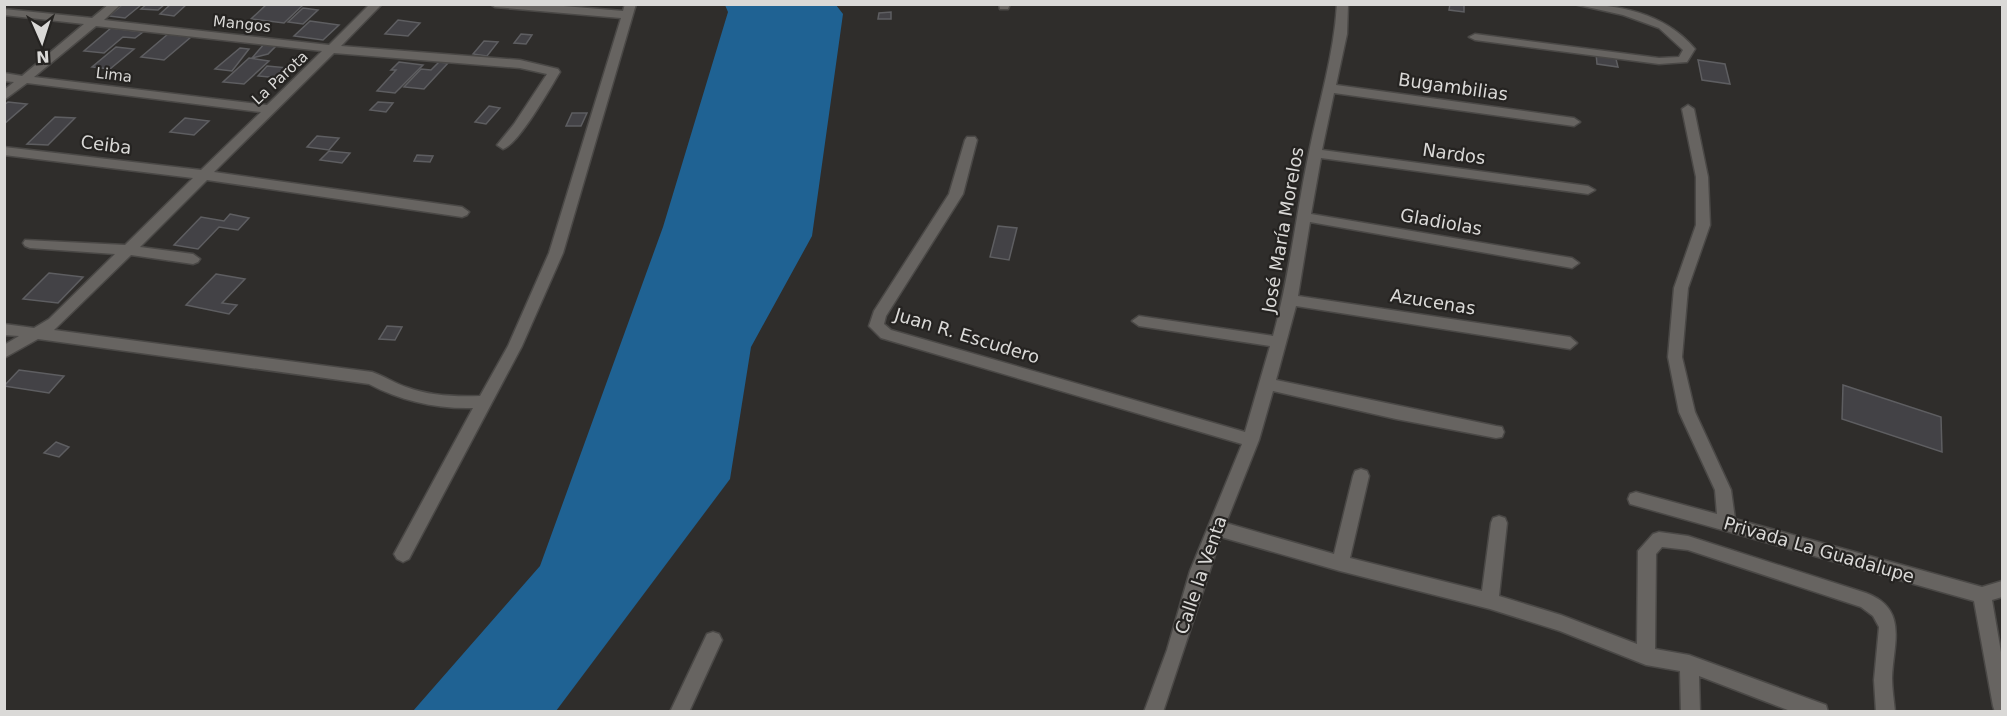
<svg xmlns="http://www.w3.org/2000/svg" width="2007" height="716" viewBox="0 0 2007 716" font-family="'DejaVu Sans',sans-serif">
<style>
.water{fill:#1f6293}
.building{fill:#434246;stroke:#5e5e61;stroke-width:1.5}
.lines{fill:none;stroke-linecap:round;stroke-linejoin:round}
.minor-casing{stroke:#4a4846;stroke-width:3}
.minor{fill:#676461;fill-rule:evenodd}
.labels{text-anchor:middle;stroke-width:4.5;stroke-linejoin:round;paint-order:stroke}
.far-street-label{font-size:15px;fill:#dad9d7;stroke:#252321}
.street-label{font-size:18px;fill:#dad9d7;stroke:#252321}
</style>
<rect width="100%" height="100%" fill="#2f2d2b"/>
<path class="water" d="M725,5H836L843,14L812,236L751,347L730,479L556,711H413L540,566L663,227L728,12Z"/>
<g class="building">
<path d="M123,4L141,5L125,18L109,16Z"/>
<path d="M147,4H165L158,10L141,9Z"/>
<path d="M171,4H187L174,16L160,14Z"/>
<path d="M267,4H304L284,23L251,19Z"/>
<path d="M1450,4H1464V12L1449,10Z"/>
<path d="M303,8L318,10L303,24L288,22Z"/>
<path d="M891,12V19H878L879,13Z"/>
<path d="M398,20L420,23L408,36L385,34Z"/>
<path d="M310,21L339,25L323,40L294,36Z"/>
<path d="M111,28L143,32L135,38L123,37L104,53L84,51Z"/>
<path d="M168,34L191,37L164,60L141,57Z"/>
<path d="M521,34L532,35L526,44L514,43Z"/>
<path d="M484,41L498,42L487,56L473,54Z"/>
<path d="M264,44L277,45L268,54L252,58Z"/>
<path d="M116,47L134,49L110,69L92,67Z"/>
<path d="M240,48L249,49L232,71L215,69Z"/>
<path d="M1596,53L1615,55L1618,67L1597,64Z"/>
<path d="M249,58L269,61L244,84L223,82Z"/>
<path d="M1698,60L1725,64L1730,84L1702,80Z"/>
<path d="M399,62L423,65L395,93L377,91L396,70H391Z"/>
<path d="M439,62L448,63L424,89L404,87L421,69L431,70Z"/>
<path d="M267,66L289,68L279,78L258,76Z"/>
<path d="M8,102L27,104L4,124V105Z"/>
<path d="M378,102L393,103L386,112L370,110Z"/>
<path d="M489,106L500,108L486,124L475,122Z"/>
<path d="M572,113H587L581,126H566Z"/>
<path d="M55,117L75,118L48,145L27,144Z"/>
<path d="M185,118L209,121L194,135L170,132Z"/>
<path d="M317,136L339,138L329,150L307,147Z"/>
<path d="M329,151L350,153L342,163L320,160Z"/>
<path d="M417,155L433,156L430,162L414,161Z"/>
<path d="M230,214L249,218L238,230L219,227L198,249L174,245L201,217L224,221Z"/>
<path d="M998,226L1017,228L1009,260L990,257Z"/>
<path d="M49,273L83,277L58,303L23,299Z"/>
<path d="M216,274L245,279L222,303L237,305L229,314L186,305Z"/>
<path d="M387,326L402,327L395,340L379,339Z"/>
<path d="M19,370L64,376L49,393L4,386Z"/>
<path d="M1843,385L1941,417L1942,452L1842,419Z"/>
<path d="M56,442L69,447L59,457L44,453Z"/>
</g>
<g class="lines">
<g class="minor-casing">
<g id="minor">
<path d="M109,4H121L104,20L329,45L370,4H382L341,46L520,60L558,69L560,72C550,88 519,144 503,149L497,145L514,124L547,74L520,68L334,53L214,172L462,207L469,212L467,215L462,217L207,180L140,247L193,254L200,259L198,262L193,264L131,255L54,330L372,372C384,376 394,383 406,387C430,396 456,397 480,396L508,346L549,253L621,18L495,7L490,4H540L623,11L625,4H636L563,253L522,346L409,559L403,562L397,559L394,554L473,408C437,409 401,401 369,384L38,339L4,358V345L19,336L4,335V324L34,328L49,319L115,254L30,248L25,246L23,243L25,240L125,245L193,178L4,155V147L201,170L261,112L27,83L4,100V90L14,82L4,81V73L22,76L84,24L4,15V9L92,18ZM96,26L322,51L267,105L34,77Z"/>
<path d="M999,4H1010L1008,9H1000Z"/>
<path d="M1337,4H1348L1347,34L1336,85L1574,118L1580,122L1574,126L1334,93L1322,150L1588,186L1595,190L1588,194L1321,158L1311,214L1572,258L1579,263L1572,268L1310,222L1298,296L1570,337L1577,343L1570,349L1296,306L1276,380L1496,426L1502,427L1504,432L1502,437L1496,438L1396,419L1273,391L1259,440L1226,523L1334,554L1353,476L1355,471L1361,469L1367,471L1369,476L1350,558L1482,591L1491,523L1493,518L1499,516L1505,518L1507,523L1499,596L1561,615L1637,644L1638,551L1653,534L1659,532L1688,536L1866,593C1909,609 1893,644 1892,678C1892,689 1894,701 1895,712H1876L1874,680L1879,627L1873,616L1861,607L1688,550L1662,547L1656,554L1655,649L1689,655L1826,705L1828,712H1793L1699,676L1700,712H1681L1680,671L1646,665L1560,631L1490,609L1340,571L1221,537L1163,712H1144L1167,650L1190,571L1242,444L881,338L869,326L874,311L949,194L965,140L967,137H975L977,140L963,194L886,316L884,324L891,330L1245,432L1270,346L1139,326L1132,321L1139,316L1273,336C1290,275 1296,213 1309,152C1319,102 1334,55 1337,4Z"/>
<path d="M1574,4C1618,4 1665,13 1695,49L1687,62L1659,64L1475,40L1469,37L1475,34L1659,58L1679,57L1683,50L1659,28L1623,15Z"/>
<path d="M1688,105L1694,109L1708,177L1710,225L1688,288L1682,357L1695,412L1731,490L1735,519L1982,587L2002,581V597L1992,600L2002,658V712H1995L1993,706L1974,601L1630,504L1628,499L1630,494L1636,492L1717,514L1715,490L1679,412L1668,357L1674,288L1696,225V177L1682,109Z"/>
<path d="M713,632L719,634L722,640L689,712H670L707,634Z"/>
</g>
</g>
<use href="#minor" class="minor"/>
</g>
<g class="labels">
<g class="far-street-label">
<text transform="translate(242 24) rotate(6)" y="5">Mangos</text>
<text transform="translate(114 75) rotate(7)" y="5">Lima</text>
<text transform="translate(280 78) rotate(-43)" y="5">La Parota</text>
</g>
<g class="street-label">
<text transform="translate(1453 87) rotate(8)" y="6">Bugambilias</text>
<text transform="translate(106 145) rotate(7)" y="6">Ceiba</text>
<text transform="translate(1454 154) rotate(8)" y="6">Nardos</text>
<text transform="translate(1441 222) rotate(10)" y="6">Gladiolas</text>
<text transform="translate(1283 230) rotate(-80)" y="6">José María Morelos</text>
<text transform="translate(1433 302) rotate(9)" y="6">Azucenas</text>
<text transform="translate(967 336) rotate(17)" y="6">Juan R. Escudero</text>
<text transform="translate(1819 550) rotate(16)" y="6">Privada La Guadalupe</text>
<text transform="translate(1201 575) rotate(-71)" y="6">Calle la Venta</text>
</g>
</g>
<rect width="2007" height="716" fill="none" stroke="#dad9d7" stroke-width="12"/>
<g transform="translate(42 42) rotate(177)" stroke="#252321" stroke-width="4.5" paint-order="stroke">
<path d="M0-4.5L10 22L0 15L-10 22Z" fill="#dad9d7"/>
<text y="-9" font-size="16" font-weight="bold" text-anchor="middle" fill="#dad9d7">N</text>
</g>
</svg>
